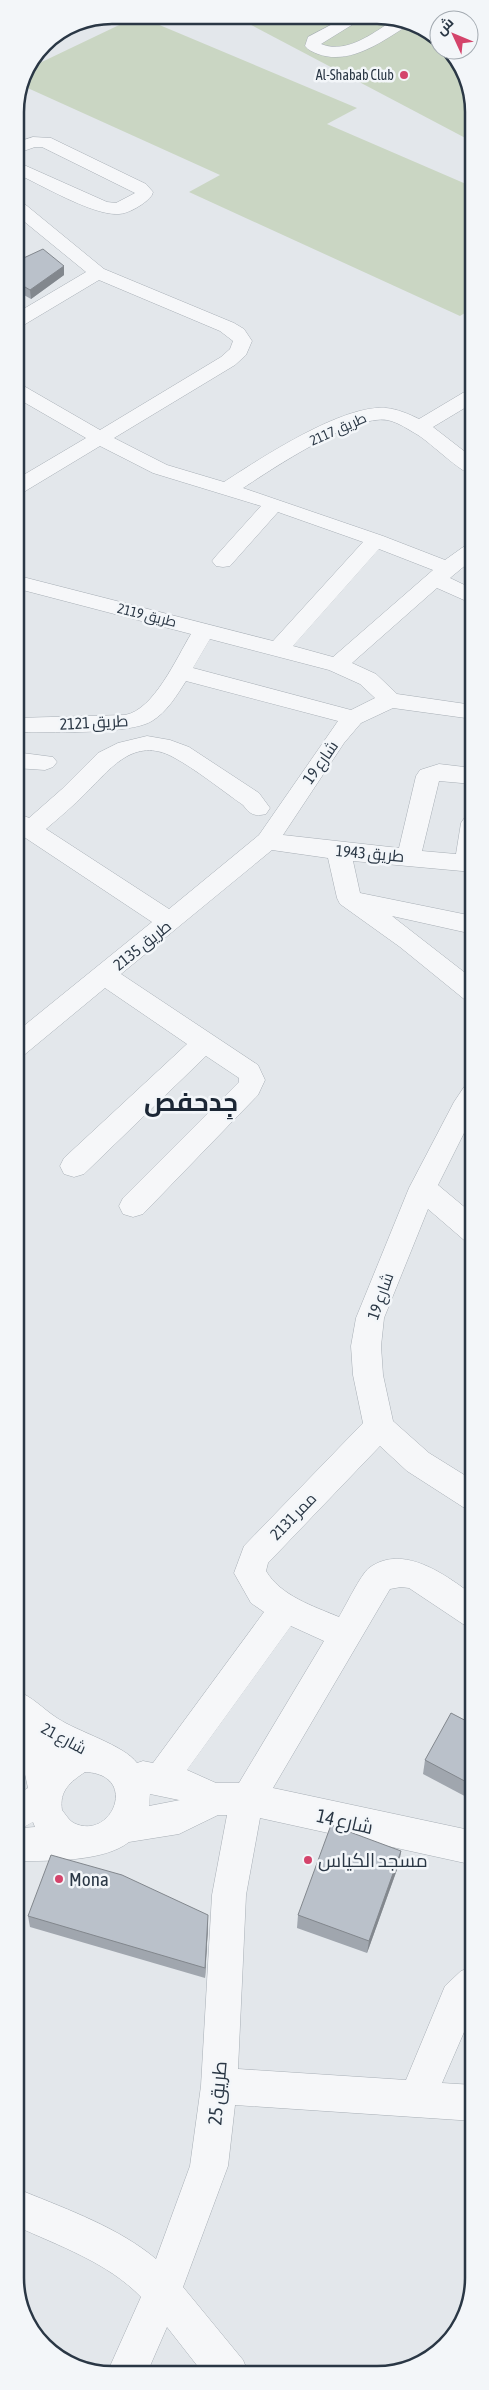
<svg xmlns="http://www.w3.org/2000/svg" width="489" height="2390" viewBox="0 0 489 2390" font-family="'Asap Condensed',Cairo,sans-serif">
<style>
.green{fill:#cad6c3}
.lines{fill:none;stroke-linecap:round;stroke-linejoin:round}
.minor-casing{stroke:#a8afb6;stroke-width:1}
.minor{fill:#f6f7f9;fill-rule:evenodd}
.wall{fill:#a0a6ae}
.shaded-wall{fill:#82878d}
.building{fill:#bac1ca;stroke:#82878d}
.poi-dot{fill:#d4446b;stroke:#f3f6f9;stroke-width:2}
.labels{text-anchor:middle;stroke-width:5;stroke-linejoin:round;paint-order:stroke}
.far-poi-label{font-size:14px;fill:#2a3745;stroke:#f3f6f9;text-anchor:end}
.far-street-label{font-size:14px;fill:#2a3745;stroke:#f3f6f9}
.street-label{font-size:16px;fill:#2a3745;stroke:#f3f6f9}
.near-street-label{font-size:19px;fill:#2a3745;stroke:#f3f6f9}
.near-poi-label{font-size:19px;fill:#2a3745;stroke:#f3f6f9;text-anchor:start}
.town-label{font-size:26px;font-weight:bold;fill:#1c2735;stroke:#f3f6f9}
.rim{fill:none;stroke:#2a3745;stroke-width:2.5}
</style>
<rect width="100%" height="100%" fill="#e3e7eb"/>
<g class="green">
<path d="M138,16L357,108L327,124L473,187V308L460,316L189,192L220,175L21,85L25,70Z"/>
<path d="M234,16L402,18L439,41V50H451L473,100V142Z"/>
</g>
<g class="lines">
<g class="minor-casing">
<g id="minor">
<path d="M344,18H363L321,44C348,55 375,31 397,18H402L410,24C384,40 351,66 318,54C313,52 308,50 305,46L308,37Z"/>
<path d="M33,137L51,138L146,184L153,192L152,195C147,203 128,214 119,214C93,216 40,184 15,173V161L107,202L116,203L135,193L42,147H35L15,154V143Z"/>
<path d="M15,200L21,201L104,269L234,323L244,329L252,341L246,355L235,365L114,438L167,465L224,482C261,458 343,404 386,408C397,409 409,414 419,419L466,391L473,389V403L433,427L473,458V475C460,472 432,444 418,435C409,430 398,422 387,420C354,414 272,469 243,488L383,536L445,560L466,545L473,543V559L450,578L473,589V604L437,588L352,663L376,674L397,694L473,705V719L393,708L361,723L344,743L283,835L399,848L416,776L420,770L439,764L473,768V784L439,781L422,851L456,854L461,823L465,817L473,815V872L353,861L360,893L473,916V934L392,916L473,979V1001L464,999L400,947L340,904L337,898L328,858L272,850L121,974L258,1065L265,1080L258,1095L143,1214L133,1217L123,1214L119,1206L123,1198L239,1082V1078L206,1056L84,1174L74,1177L64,1174L60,1166L64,1158L187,1044L105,988L24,1055L15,1058V1033L152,922L15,831V812L29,818L62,789L98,753L118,743L147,736L170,740L189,747L259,793L270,808L266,814C254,817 250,814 243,805C220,789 197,770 173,757C134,736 110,769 86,793C73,806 60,817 46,829L169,909L259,835L338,721L186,681C177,695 167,712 152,721C130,735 45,732 15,732V718L125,715C154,710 177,657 191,634L15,588V575L273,641L363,542L278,512L230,566L223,567L216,566L212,561L216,556L261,506L153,473L100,446L22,493L15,495V480L86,438L15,397V383L22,385L100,430L221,357L230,349L233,341L220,331L99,280L22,326L15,328V314L86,272L15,214ZM379,549L433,570L333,657L293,646ZM210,639L329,670L360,684L375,698L351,710L193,668Z"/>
<path d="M15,752L53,757L57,762L53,767L45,770L15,768Z"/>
<path d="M473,1084V1115L438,1185L474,1215V1243L464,1240L428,1209L384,1318L381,1346L383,1375L393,1421L429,1453L474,1481V1511L463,1507L407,1471L380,1446L268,1563L266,1571C281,1596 313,1606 339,1617C345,1607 361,1574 369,1568C403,1543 446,1575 474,1596V1628L463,1624L409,1588L401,1587L390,1589L273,1788L474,1831V1865L260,1818L246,1895L238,2069L406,2080L445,1986L461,1971L474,1966V2009L442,2083L474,2085V2121L235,2105L228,2166L183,2287L243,2360L249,2374L203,2373L167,2327L147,2373H107L141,2297C107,2262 59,2246 16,2226V2196L25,2192C69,2210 119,2228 156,2259L190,2166L201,2086L212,1895L227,1815H218L179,1834L129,1842C104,1862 48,1861 16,1861V1795L28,1788L16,1733V1691C32,1696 43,1709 57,1718C78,1732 124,1745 137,1763L143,1761L153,1763L264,1612L251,1603L234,1573L244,1546L363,1423L353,1375L351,1346L356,1318L409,1188L454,1102L464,1087ZM291,1626L324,1641L239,1783H216L187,1770ZM85,1772C139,1774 113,1839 76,1824C70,1822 66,1815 62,1810C59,1791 70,1782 85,1772ZM150,1794L179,1800H180L149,1806ZM33,1822L35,1827L22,1828Z"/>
</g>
</g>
<use href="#minor" class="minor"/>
</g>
<g class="wall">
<path d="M15,262L64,266V275L31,299L15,290Z"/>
<path d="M474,1725V1801L423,1774L425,1760Z"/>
<path d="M401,1851L399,1864L367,1953L297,1928L298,1915Z"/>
<path d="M28,1916L208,1926L205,1978L30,1927Z"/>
</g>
<g class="shaded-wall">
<path d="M64,266V275L31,299L30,290Z"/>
<path d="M401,1851L399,1864L367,1953L369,1941Z"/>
<path d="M208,1915V1926L205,1978V1968Z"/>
</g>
<g class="building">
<path d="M43,249L64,266L30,290L15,281V262Z"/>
<path d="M451,1713L474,1725V1786L425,1760Z"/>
<path d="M331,1825L401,1851L369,1941L298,1915Z"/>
<path d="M51,1855L122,1875L208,1915L205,1968L28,1916Z"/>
</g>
<g class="poi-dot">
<circle cx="404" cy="75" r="5"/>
<circle cx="308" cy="1860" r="5"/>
<circle cx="59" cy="1879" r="5"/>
</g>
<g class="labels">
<g class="far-poi-label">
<text x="394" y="80">Al-Shabab Club</text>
</g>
<g class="far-street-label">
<text transform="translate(338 429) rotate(-24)" y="5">طريق 2117</text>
<text transform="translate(147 615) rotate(14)" y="5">طريق 2119</text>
</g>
<g class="street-label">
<text transform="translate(94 722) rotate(-3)" y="6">طريق 2121</text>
<text transform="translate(320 762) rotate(-55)" y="6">شارع 19</text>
<text transform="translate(370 853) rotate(5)" y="6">طريق 1943</text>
<text transform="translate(142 945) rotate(-39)" y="6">طريق 2135</text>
<text transform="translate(380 1296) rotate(-70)" y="6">شارع 19</text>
<text transform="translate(293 1516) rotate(-46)" y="6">ممر 2131</text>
<text transform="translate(64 1738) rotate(28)" y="6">شارع 21</text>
</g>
<g class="near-street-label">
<text transform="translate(345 1821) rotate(13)" y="7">شارع 14</text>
<text transform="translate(217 2093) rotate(-85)" y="7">طريق 25</text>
</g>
<g class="near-poi-label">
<text x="318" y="1867">مسجد الكياس</text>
<text x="69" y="1886">Mona</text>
</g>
<g class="town-label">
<text x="191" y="1111">جِدحفص</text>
</g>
</g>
<path d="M0 0H489V2390H0ZM112 24H377A88 88 0 0 1 465 112V2278A88 88 0 0 1 377 2366H112A88 88 0 0 1 24 2278V112A88 88 0 0 1 112 24Z" fill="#f3f6f9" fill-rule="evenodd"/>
<path class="rim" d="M112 24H377A88 88 0 0 1 465 112V2278A88 88 0 0 1 377 2366H112A88 88 0 0 1 24 2278V112A88 88 0 0 1 112 24Z"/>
<g transform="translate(454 35) rotate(314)"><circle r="24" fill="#f3f6f9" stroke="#a3aab1"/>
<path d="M0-4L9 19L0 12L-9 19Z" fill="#d4446b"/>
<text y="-8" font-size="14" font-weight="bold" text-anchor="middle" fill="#2a3745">ش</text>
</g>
</svg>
